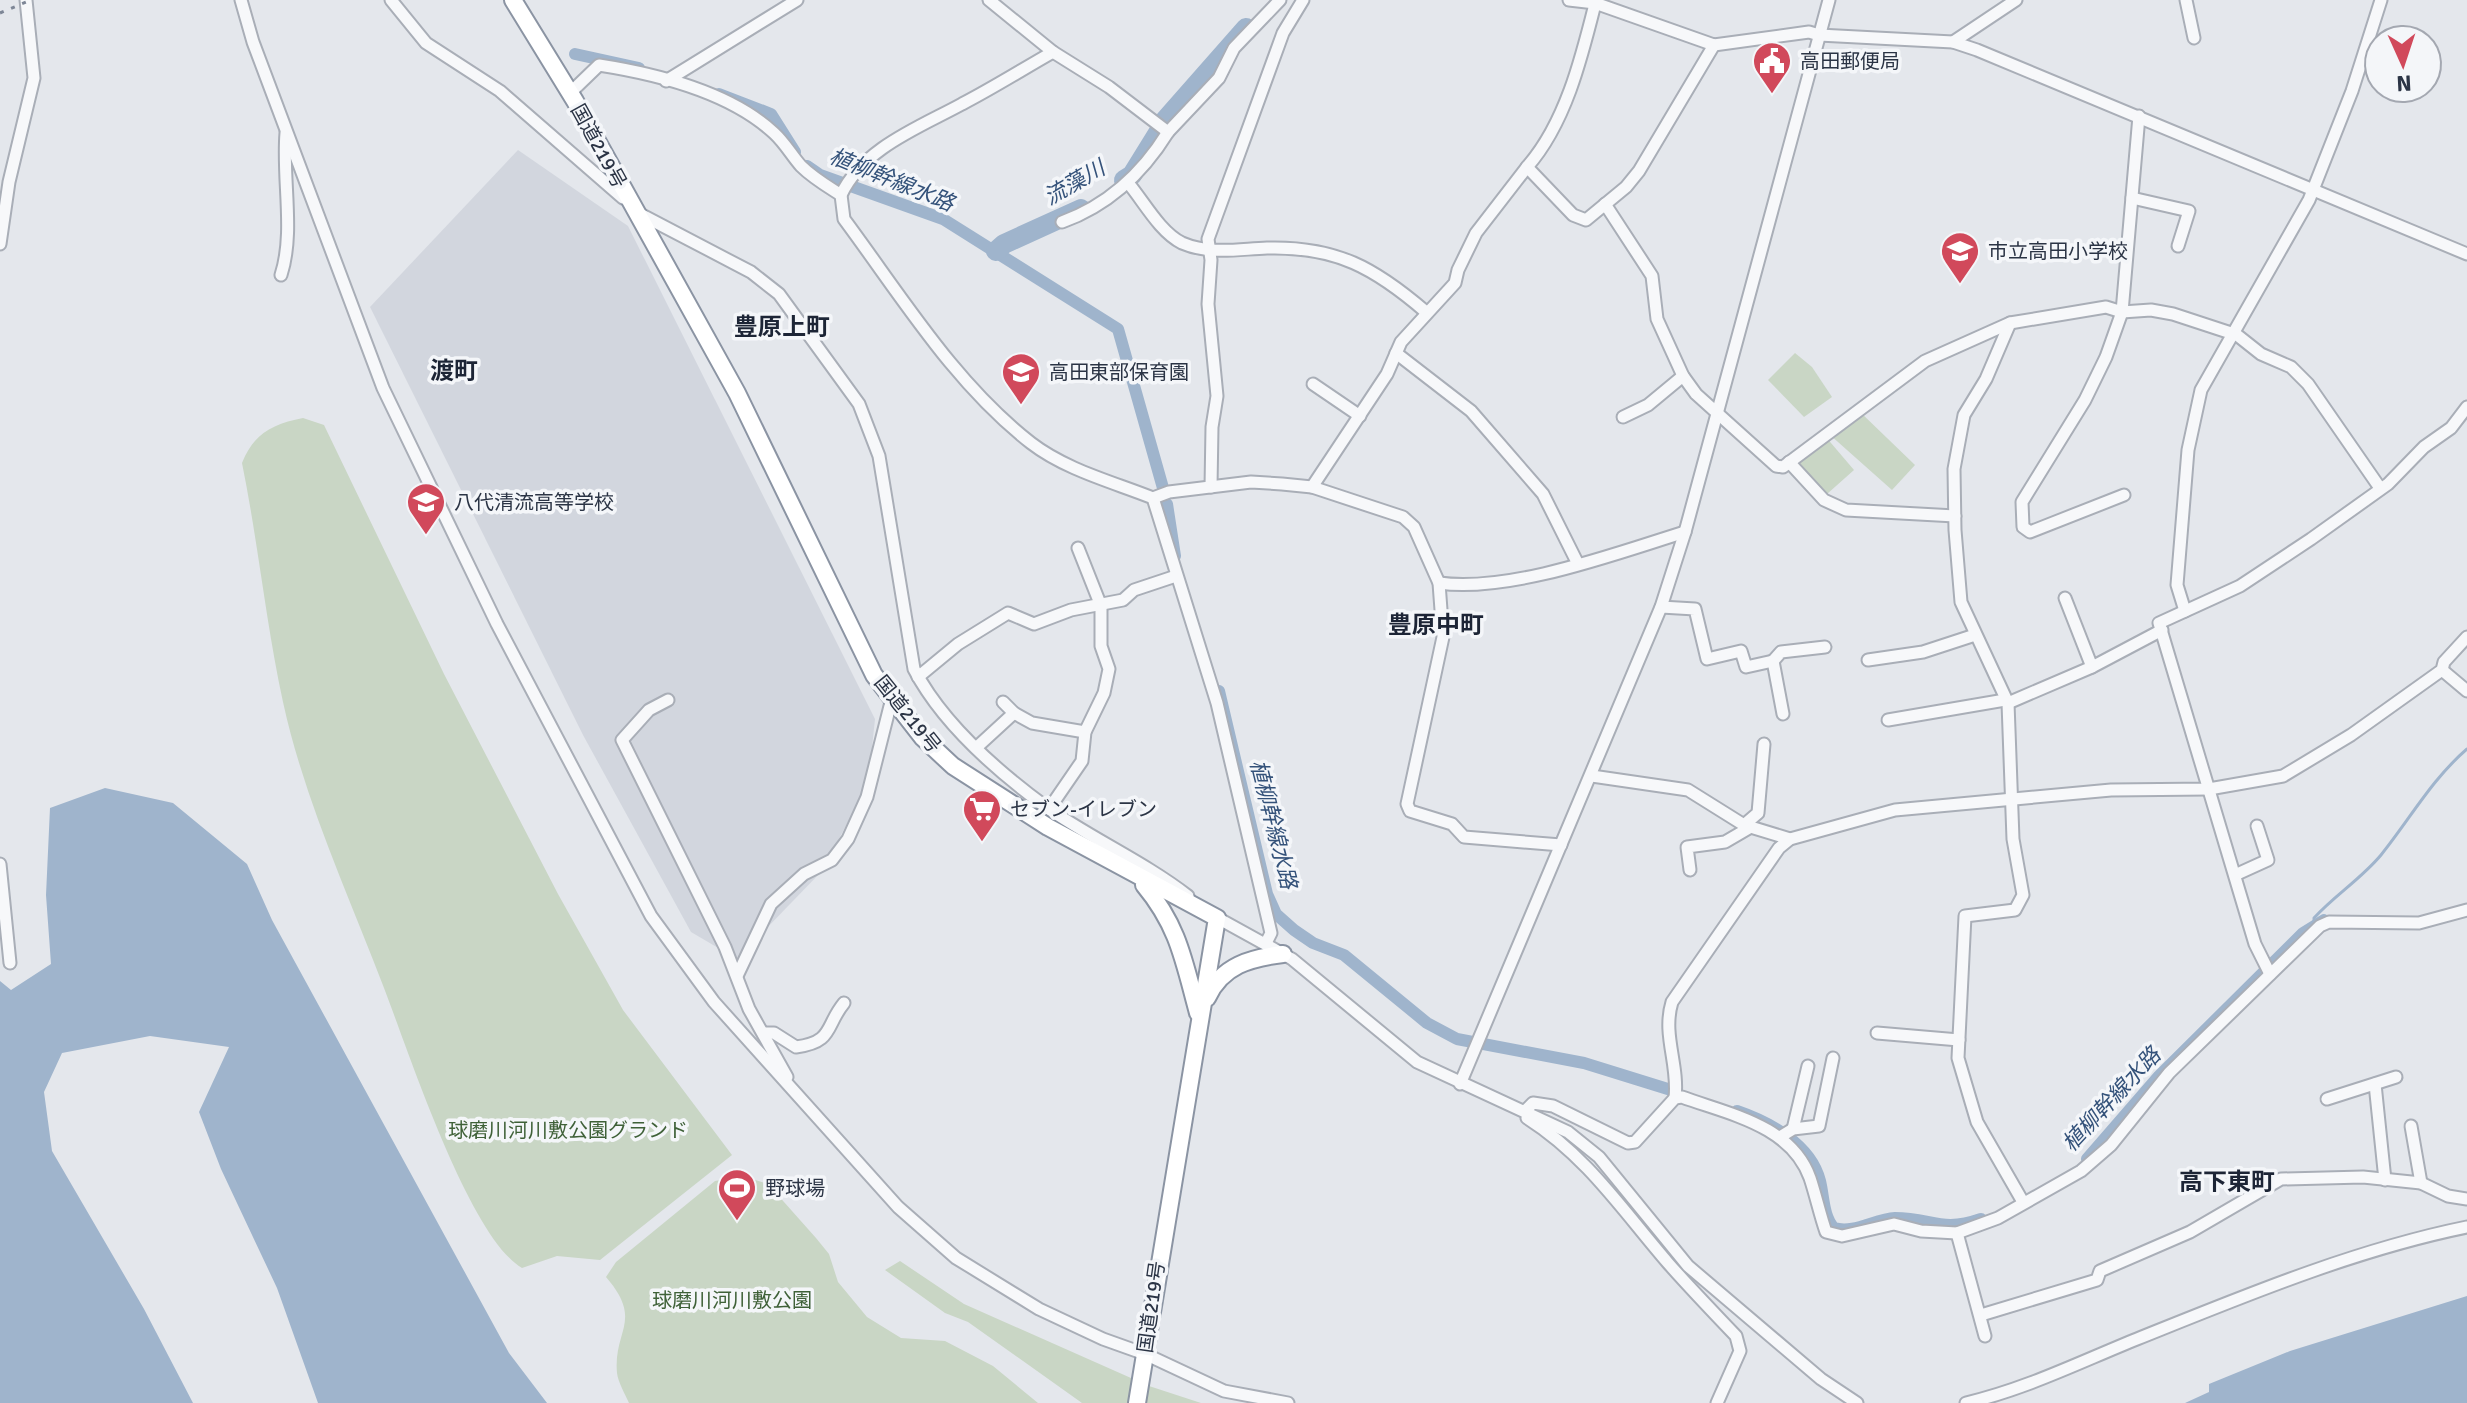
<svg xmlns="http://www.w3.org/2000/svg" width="2467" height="1403" viewBox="0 0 2467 1403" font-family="Signika,'Noto Sans JP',sans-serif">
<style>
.built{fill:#d2d6de}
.green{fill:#c9d6c5}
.water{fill:#9fb4cc}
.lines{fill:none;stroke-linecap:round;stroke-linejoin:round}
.stream{stroke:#9fb4cc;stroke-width:3}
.canal{stroke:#9fb4cc;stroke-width:12}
.river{stroke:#9fb4cc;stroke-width:20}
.minor-casing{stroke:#a9aeb7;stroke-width:15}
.highway-casing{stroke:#8b94a3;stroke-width:20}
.minor{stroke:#f7f8fa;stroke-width:11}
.highway{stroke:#fff;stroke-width:16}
.rail{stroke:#7d8696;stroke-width:3;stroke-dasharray:4 8;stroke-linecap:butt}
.labels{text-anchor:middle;stroke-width:7;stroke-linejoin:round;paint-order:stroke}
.poi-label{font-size:20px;fill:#2b3445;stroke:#f4f6f9;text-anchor:start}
.street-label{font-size:20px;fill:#2b3445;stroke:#f4f6f9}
.park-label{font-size:20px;fill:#3f6138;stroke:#f4f6f9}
.water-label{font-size:22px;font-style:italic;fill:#34527a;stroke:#f4f6f9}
.quarter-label{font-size:24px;font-weight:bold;fill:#1d2536;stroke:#f4f6f9}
</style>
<rect width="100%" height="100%" fill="#e4e7ec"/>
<path class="built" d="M518,150L628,226L875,719L868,785L821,872L737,959L691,932L583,735L370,307Z"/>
<g class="green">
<path d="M1795,353L1812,367L1832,397L1804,417L1768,380Z"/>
<path d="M1859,411L1915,465L1892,490L1829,434Z"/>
<path d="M303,418L324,425L444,674L558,894L623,1010L732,1155L600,1260L557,1256L522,1268C469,1237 408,1050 384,988C349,896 304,799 283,702C266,623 258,542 242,463C254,433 273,424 303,418Z"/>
<path d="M1825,436L1854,470L1827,494L1793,461Z"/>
<path d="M743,1176L768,1184L816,1238L829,1254L838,1282L867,1317L901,1338L945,1341L993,1366L1038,1403H629C625,1394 618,1382 617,1373C613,1330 644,1321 606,1277L616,1262L715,1181Z"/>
<path d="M900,1261L964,1304L1149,1386L1201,1403H1082L968,1322L945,1313L885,1270Z"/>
</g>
<g class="water">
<path d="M105,788L173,803L247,864L272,920L509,1353L547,1403H318L277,1288L221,1169L199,1112L229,1047L150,1036L62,1053L44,1092L52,1151L144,1309L193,1403H0V981L11,990L51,964L46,895L50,808Z"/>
<path d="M2467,1296V1403H2185L2209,1392V1384L2290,1351Z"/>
</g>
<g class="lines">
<path class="stream" d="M2314,924V918C2335,895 2361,879 2381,855C2410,819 2432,779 2467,749"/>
<g class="canal">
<path d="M575,54L639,68"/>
<path d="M719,94L771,114L795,152"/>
<path d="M807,166L820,175L943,219L1118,329L1163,488"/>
<path d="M1167,504L1175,556"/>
<path d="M1219,691L1267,894L1276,914L1294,930L1313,943L1344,955L1427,1023L1457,1039L1584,1063L1671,1090"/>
<path d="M1737,1111C1769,1122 1811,1144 1820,1181C1824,1197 1823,1216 1834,1228C1854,1234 1875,1219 1895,1218C1932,1218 1941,1233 1981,1219"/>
<path d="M2087,1159L2159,1076L2303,933L2324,920"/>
</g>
<g class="river">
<path d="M1165,120L1246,28"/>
<path d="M1124,180L1132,175L1158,133"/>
<path d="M996,251L1004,244L1081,209"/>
</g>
<g class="minor-casing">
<g id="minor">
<path d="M241,0L253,42L383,388L497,624L651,916L714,1002L898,1207L956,1258L1039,1309L1103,1339L1145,1354L1224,1391L1288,1403"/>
<path d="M391,0L426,43L500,91L623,198"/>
<path d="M989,0L1053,52L1109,87L1168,132L1219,78L1234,48L1280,0"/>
<path d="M1569,0L1595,3L1714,45L1809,32L1819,35L1953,42L1977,50L2467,254"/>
<path d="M2186,0L2194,38"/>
<path d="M1953,42L2016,0"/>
<path d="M1053,52C1023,69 993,88 962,104C920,127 863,148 841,195L844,219C902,297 954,383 1031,443C1066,470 1113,482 1153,498L1217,703L1271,933L1266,943"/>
<path d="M666,81L797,0"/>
<path d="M570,93L599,65C657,74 730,92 774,133C785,143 792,156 801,166C813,178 827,186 841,195"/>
<path d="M1527,167C1566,123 1582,56 1596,0"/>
<path d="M1129,184C1144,202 1160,232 1182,243C1210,255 1238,249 1267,248C1336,246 1375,268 1426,312"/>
<path d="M2132,198L2189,211L2178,246"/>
<path d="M1605,204L1652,276L1657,319L1683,376L1696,394L1776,466L1783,467L1925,361L2010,323L2106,307L2122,312L2151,310L2173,314L2237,335L2261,354L2291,367L2308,384L2380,488"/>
<path d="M638,213L751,272L779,294L859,404L879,456L914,669C942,723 997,771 1046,807C1092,839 1144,862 1188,896"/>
<path d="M1062,222C1109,205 1142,174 1168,132"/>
<path d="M0,244L9,182L34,78L26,0"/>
<path d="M281,275C295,232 282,179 286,133"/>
<path d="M2010,323L1986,379L1964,415L1954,469L1955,530L1961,602L2008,703L2013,839L2023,895L2015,910L1965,916L1958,1058L1977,1122L2023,1202"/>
<path d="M1396,353L1471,411L1543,494L1578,564"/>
<path d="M1313,384L1360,416"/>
<path d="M1623,417L1648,405L1683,376"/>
<path d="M1789,462L1824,500L1846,510L1955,516"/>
<path d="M1211,487L1212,427L1217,396L1208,304L1211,260L1208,239L1283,33L1303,0"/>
<path d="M1312,487L1387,374L1401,342L1455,283L1458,270L1476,233L1527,167L1573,215L1586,220L1626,187L1639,171L1714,45"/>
<path d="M2124,495L2030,532L2023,527L2022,502L2085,400L2106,357L2122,312L2139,116"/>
<path d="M1153,498L1169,492L1251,482L1282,484L1312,487L1403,517L1414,527L1439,583L1443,637L1407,804L1410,811L1452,824L1464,837L1561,845"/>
<path d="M1439,583C1510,593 1617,553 1685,532"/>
<path d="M2065,598L2092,667"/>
<path d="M1661,607L1695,609L1707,659L1741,651L1746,667L1773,661L1783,714"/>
<path d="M2185,611L2177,585L2188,450L2201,390L2309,200L2352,91L2381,0"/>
<path d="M1868,660L1923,652L1975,635"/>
<path d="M1773,661L1781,652L1825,647"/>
<path d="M2442,670L2467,691"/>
<path d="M918,677L958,644L1008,613L1034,624L1071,610L1123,600L1134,590L1176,576"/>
<path d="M668,700L649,710L622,740L725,947L749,1009L787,1077"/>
<path d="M2008,703L2092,667L2162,630"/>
<path d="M1014,713L1032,723L1085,732"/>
<path d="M1888,720L2005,700"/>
<path d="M977,747L1014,713L1003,702"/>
<path d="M1592,776L1688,790L1744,825L1790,839"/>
<path d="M1049,809L1082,761L1085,732L1104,693L1109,669L1101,646V606L1078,548"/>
<path d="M1744,825L1758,813L1764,744"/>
<path d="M0,864L10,963"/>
<path d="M1690,870L1687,847L1725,842L1749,828"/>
<path d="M2235,875L2268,860L2257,826"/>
<path d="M1214,916L1292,959L1417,1062L1568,1132L1599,1157L1688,1266L1821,1379L1857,1403"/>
<path d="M2270,974L2255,944L2159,623L2240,586L2311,539L2388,484L2424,447L2451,428L2467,407"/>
<path d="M737,976L771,904L804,874L832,860L848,839L867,797L892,698"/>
<path d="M763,1033H774L796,1047C834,1042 825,1026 844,1003"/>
<path d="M1877,1033L1959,1040"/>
<path d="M1460,1084L1661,607L1685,532L1829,0"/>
<path d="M2375,1084L2385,1180"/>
<path d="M1675,1098C1679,1064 1662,1035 1672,1002L1779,848L1790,839L1895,810L2111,790L2209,789L2283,776L2351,735L2442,670L2444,662L2467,637"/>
<path d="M2327,1099L2396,1077"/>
<path d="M1526,1110L1533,1103L1553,1106L1628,1143L1635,1142L1675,1098L1682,1097C1728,1114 1791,1125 1810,1178C1816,1196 1820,1215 1826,1232L1842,1236L1894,1224L1921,1231L1957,1233L1998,1218L2081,1171L2111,1145L2169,1073L2320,926L2329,922L2419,923L2467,910"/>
<path d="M1527,1118C1587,1156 1623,1211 1668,1263C1690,1288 1713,1312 1736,1336L1740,1351L1717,1403"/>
<path d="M2411,1126L2421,1183"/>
<path d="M1793,1129L1808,1066"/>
<path d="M1780,1137L1793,1129L1819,1126L1833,1058"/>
<path d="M1957,1233L1985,1336"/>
<path d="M1981,1315L2097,1280L2100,1271L2190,1232L2281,1179L2363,1177L2421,1183L2448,1196L2467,1199"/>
<path d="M1966,1403C2026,1389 2080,1362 2137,1339C2244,1296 2354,1250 2467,1227"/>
</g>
</g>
<g class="highway-casing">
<g id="highway">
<path d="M513,0L575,101L737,393L874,675L923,738L953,766L1048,827L1217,918L1137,1403"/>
<path d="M1144,885C1179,927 1184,962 1198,1013"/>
<path d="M1207,998C1222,965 1251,958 1283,954"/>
</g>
</g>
<use href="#minor" class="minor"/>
<use href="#highway" class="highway"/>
<path class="rail" d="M0,13L31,0"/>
</g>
<defs>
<g id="civic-pin" transform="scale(2)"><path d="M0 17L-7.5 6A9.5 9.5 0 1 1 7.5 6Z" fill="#d1495b" stroke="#f4f6f9"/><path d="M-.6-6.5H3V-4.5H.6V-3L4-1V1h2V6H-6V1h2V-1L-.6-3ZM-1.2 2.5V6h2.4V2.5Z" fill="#fff"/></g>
<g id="school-pin" transform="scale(2)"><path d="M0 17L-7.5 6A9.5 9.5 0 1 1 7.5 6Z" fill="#d1495b" stroke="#f4f6f9"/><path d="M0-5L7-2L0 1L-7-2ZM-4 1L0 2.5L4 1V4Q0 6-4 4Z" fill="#fff"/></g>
<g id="supermarket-pin" transform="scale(2)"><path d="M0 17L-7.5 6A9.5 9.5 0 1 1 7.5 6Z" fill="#d1495b" stroke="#f4f6f9"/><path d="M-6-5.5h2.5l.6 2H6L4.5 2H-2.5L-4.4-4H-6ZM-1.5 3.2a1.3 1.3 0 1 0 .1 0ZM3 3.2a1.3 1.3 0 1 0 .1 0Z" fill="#fff"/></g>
<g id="stadium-pin" transform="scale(2)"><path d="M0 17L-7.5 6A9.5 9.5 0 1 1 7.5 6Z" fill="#d1495b" stroke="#f4f6f9"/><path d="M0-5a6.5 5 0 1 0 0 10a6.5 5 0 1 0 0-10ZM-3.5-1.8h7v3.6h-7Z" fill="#fff"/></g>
</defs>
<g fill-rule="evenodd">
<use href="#civic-pin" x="1772" y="61"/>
<use href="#school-pin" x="1960" y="251"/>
<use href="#school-pin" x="1021" y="372"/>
<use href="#school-pin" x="426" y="502"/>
<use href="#supermarket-pin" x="982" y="809"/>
<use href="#stadium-pin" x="737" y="1188"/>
</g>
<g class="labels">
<g class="poi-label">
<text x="1800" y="68">高田郵便局</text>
<text x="1988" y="258">市立高田小学校</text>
<text x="1049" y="379">高田東部保育園</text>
<text x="454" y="509">八代清流高等学校</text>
<text x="1010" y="816">セブン-イレブン</text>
<text x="765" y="1195">野球場</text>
</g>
<g class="street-label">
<text transform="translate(599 146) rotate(61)" y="7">国道219号</text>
<text transform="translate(908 714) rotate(51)" y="7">国道219号</text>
<text transform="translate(1151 1307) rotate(-82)" y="7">国道219号</text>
</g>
<g class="park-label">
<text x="568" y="1137">球磨川河川敷公園グランド</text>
<text x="732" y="1307">球磨川河川敷公園</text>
</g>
<g class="water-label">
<text transform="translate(892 179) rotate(22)" y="8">植柳幹線水路</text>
<text transform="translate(1074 182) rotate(-30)" y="8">流藻川</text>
<text transform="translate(1274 824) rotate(76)" y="8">植柳幹線水路</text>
<text transform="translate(2111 1099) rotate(-47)" y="8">植柳幹線水路</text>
</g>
<g class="quarter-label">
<text x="782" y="335">豊原上町</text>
<text x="454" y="379">渡町</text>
<text x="1436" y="633">豊原中町</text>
<text x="2227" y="1190">高下東町</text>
</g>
</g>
<g transform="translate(2403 64) rotate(177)"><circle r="38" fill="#f4f6f9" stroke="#a4a8b1" stroke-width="2"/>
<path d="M0-6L14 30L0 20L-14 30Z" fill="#d1495b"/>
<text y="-12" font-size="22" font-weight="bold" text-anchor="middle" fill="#2b3445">N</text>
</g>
</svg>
